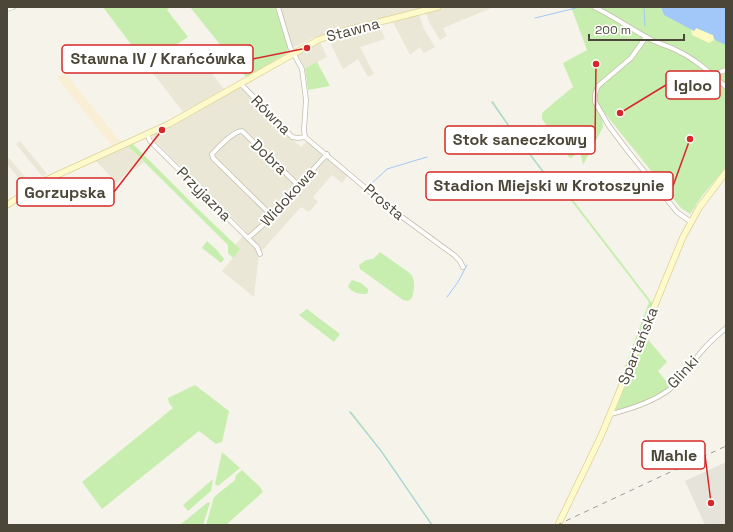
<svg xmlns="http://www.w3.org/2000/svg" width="733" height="532" viewBox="0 0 733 532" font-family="'Space Grotesk',sans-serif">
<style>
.residential{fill:#ebe7d7}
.commercial{fill:#f9efd4}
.industrial{fill:#e6e3db}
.green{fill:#c8eeaf}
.sand{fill:#fdf9c3}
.water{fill:#a1c8f8}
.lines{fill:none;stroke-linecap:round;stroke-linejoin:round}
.stream{stroke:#a1c8f8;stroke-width:1}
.street-casing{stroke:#c3beab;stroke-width:5.5}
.secondary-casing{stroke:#dbd295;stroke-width:7}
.street{stroke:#fff;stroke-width:4}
.secondary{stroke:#fffacb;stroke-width:5.5}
.rail{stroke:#999;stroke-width:1;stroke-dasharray:5 5;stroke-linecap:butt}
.labels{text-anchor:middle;stroke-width:4;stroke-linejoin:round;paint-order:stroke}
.street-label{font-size:15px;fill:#4b4637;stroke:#fff}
.leader{fill:none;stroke:#d62828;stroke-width:1.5}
.callout-dot{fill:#d62828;stroke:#fff;stroke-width:1.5}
.callout{fill:#fff;stroke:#d62828;stroke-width:1.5}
.callout-label{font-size:16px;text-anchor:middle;font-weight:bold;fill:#4b4637}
</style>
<rect width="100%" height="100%" fill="#f6f4ea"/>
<g class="residential">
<path d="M280,7H428L331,32L311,39L293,48Z"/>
<path d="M442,7H494L443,28L447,36L440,40L429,22L426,13Z"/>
<path d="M419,15L424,29L435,47L424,53L420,47L410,55L393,22Z"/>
<path d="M380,26L385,39L360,47L374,74L368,77L358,59L343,69L328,38L352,32L353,34Z"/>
<path d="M320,42L327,57L305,68L297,54Z"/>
<path d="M147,49L158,64L172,57L174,52L204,63L224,89L183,112L139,55Z"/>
<path d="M239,88L242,89L280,128L301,147L307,141L348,175L342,183L332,175L313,197L318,202L309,212L301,207L259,254L254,297L222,271L240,249L235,245L247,232L152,138L153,135L189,117Z"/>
<path d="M20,141L47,174L42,176L16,144Z"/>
<path d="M128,146L144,162L136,169L133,166L117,183L96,161Z"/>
<path d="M9,158L31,184L26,187L7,164V159Z"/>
</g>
<path class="commercial" d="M64,72L121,142L112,146L57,78Z"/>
<path class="industrial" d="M726,462V525H705L685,481Z"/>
<g class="green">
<path d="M103,7H170L167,10L188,37L167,51L172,57L158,64L147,49L139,55Z"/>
<path d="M190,7H275L288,48L287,53L246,77Z"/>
<path d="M571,7H726V167L702,196L690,214L681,208L599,106C599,114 603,119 603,127L583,165L580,151L571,158L569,157L542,119V114L544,111L573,87L563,63L587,50Z"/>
<path d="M317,62L330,86L308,90L305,68Z"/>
<path d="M493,101L514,132L563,196L561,197L512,132L491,102Z"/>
<path d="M133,144L199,210L240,249L233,258L228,253V245L128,146Z"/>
<path d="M567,192L653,304L610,407L649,302L566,194Z"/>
<path d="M207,241L217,250L224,259L221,263L202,248Z"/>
<path d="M380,252L411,274C416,282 414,290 412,298L408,301L403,300L360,269L359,265L366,260L373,259Z"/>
<path d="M352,280L361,283L368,289V293L366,294C358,294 353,293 348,287L349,284Z"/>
<path d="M307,309L340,334L334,342L299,315Z"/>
<path d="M645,336L667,362L658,371L671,387C653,398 635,405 615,412Z"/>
<path d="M195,385L229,411L222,442L216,444L199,431L102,509L82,482L173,408L169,403L168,398Z"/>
<path d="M351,411L383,452L433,525H431L381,452L349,412Z"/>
<path d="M222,452L240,468L218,486L215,484Z"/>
<path d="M242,470L260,487L263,492L226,525H206L214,497L235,480L236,475Z"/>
<path d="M213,479L211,491L188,511L183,505Z"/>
<path d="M208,502L210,503L203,525H180Z"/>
</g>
<path class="sand" d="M696,28L713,35L714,40L709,43L692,35L691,29L694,31Z"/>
<path class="water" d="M661,7H726V45L715,40L713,35L696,28L694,31L664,15Z"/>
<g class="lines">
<g class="stream">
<path d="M644,8L645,26"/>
<path d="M535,18L580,7"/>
<path d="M492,102L513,132L560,194L564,192"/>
<path d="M368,187L387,169L427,157"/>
<path d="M447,297L458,282L467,265"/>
<path d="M350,412L381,451L432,525"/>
</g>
<g class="street-casing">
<g id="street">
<path d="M278,7L290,47L302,69L306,100L304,130L305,137"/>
<path d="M594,7C613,16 631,29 650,39C659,44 668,46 676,50C696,59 710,73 726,87"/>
<path d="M7,9L13,7"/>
<path d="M646,37L631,58L598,86L595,94V102L609,126L627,150L677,212L691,222"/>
<path d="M715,77L720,72L726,70"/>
<path d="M241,84L292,137L298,138L305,137"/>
<path d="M147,134L150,141L248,238L257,247L260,254"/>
<path d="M305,137L387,206L454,255L460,261L463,267"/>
<path d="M271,215L213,158L212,154C219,147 233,131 242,131L299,186"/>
<path d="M248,238L264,224L327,154"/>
<path d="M611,414C631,409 653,402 670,389C683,378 691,363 702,351C708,343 718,335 726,328"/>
</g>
</g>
<g class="secondary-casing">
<g id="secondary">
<path d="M7,205L44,181L169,124L318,40L340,32L438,7"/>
<path d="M558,525L601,436L683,237L699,208L726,172"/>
</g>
</g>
<use href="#street" class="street"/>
<use href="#secondary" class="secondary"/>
<path class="rail" d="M557,525L726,446"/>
</g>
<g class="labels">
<g class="street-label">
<text transform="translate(353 30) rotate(-15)" y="5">Stawna</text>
<text transform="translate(271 115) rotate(45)" y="5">Równa</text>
<text transform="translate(269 157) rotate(44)" y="5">Dobra</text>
<text transform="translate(204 194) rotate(45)" y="5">Przyjazna</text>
<text transform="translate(288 197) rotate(-48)" y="5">Widokowa</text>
<text transform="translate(384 202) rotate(40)" y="5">Prosta</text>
<text transform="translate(638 346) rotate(-68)" y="5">Spartańska</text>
<text transform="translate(683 372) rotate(-48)" y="5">Glinki</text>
</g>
</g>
<path class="leader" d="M307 48L253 59M620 113L666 85M596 64L595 140M690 139L673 186M162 130L114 192M711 503L705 455"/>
<g class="callout-dot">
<circle cx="307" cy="48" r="4"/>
<circle cx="620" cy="113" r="4"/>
<circle cx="596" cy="64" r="4"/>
<circle cx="690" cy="139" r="4"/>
<circle cx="162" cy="130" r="4"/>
<circle cx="711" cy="503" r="4"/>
</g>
<g class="callout">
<rect x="62" y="45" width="191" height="28" rx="4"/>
<rect x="666" y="71" width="54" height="28" rx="4"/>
<rect x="445" y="126" width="150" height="28" rx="4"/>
<rect x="426" y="172" width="247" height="28" rx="4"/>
<rect x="17" y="178" width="97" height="28" rx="4"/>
<rect x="642" y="441" width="63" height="28" rx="4"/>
</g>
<g class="callout-label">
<text x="158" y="64">Stawna IV / Krańcówka</text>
<text x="693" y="91">Igloo</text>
<text x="520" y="145">Stok saneczkowy</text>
<text x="549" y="191">Stadion Miejski w Krotoszynie</text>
<text x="65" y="198">Gorzupska</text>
<text x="674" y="461">Mahle</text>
</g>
<rect width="733" height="532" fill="none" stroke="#4b4637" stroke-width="16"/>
<path d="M589 34v6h95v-6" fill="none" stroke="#4b4637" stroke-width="2"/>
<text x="595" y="34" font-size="12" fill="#4b4637" stroke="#ffffff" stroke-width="3" paint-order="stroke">200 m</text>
</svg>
